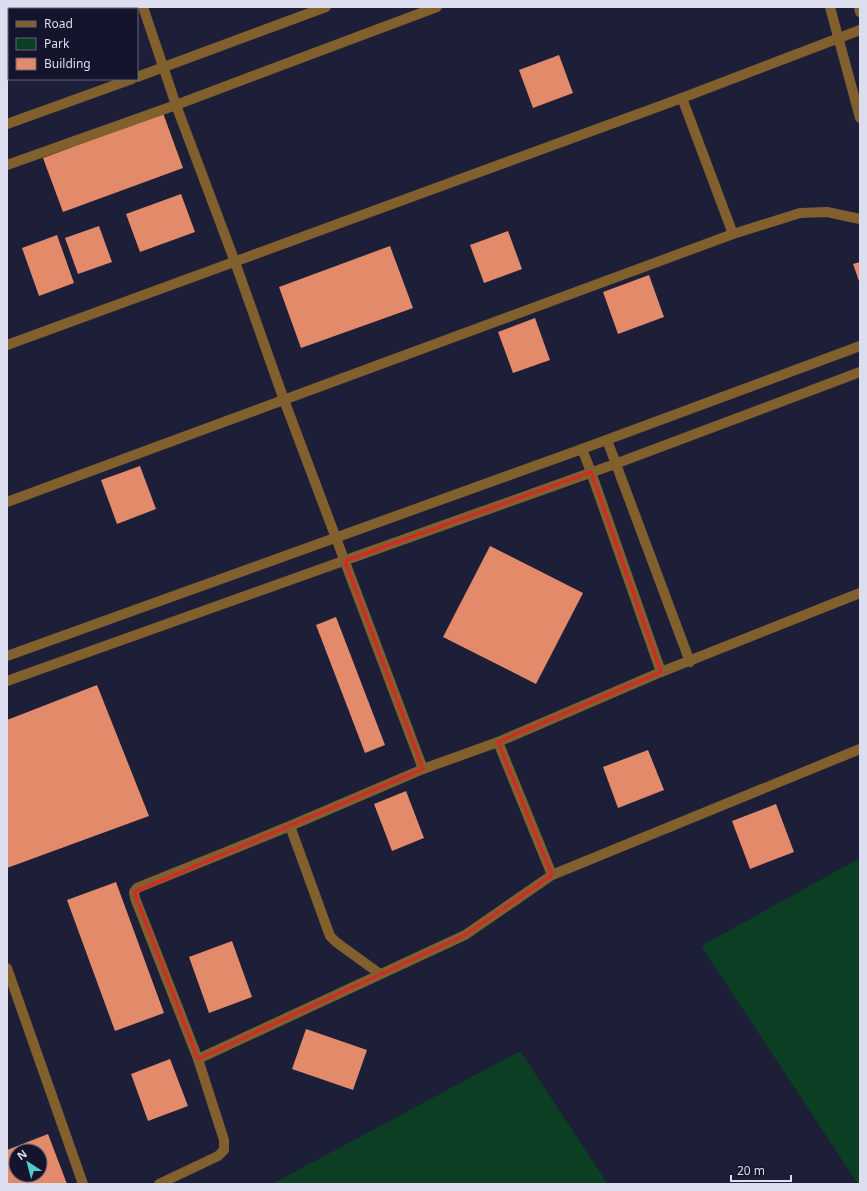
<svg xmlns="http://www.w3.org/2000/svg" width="867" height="1191" viewBox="0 0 867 1191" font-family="'Noto Sans',sans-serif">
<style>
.green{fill:#0b3e22}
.building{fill:#e38a6b;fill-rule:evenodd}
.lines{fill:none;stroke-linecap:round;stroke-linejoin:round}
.minor{stroke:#81602e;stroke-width:10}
.marked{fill:none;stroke:#d62828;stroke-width:3;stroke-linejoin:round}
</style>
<rect width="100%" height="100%" fill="#1d1e38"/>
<g class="green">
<path d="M860,858V1184H858L701,946Z"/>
<path d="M520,1051L608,1184H272Z"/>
</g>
<g class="building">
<path d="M559,55L573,93L533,108L519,70Z"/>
<path d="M163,113L183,168L63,212L43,158Z"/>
<path d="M181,194L195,232L140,252L126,214Z"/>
<path d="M99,226L112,262L78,274L65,238Z"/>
<path d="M508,231L522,269L484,283L470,245Z"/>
<path d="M57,235L74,283L39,296L22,248Z"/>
<path d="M390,246L413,308L301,348L279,287Z"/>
<path d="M860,262V284L853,264Z"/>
<path d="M649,275L664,317L618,334L603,292Z"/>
<path d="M535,318L550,360L513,373L498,332Z"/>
<path d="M140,466L156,509L117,524L101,480Z"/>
<path d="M490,546L583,593L536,684L443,637Z"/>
<path d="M336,617L385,745L365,753L316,625Z"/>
<path d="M97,685L149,816L7,868V720Z"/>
<path d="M648,750L664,790L618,808L603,767Z"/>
<path d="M406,791L424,838L392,851L374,804Z"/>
<path d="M776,804L794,852L750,869L732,821Z"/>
<path d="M116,882L164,1013L115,1031L67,900Z"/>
<path d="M232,941L252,997L209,1013L189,957Z"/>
<path d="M306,1029L367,1050L353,1090L292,1069Z"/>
<path d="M170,1059L188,1106L148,1121L131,1074Z"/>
<path d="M48,1134L67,1184H7V1150ZM16,1151H40V1175H16Z"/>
</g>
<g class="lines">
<g class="minor">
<path d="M143,7L176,105L235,262L284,400L423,769"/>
<path d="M830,7L860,118"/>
<path d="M859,7L860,12"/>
<path d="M137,77L326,7"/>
<path d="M682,98L733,234"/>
<path d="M7,124L132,79"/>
<path d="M7,165L176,105L437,7"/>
<path d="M7,345L682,98L860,30"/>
<path d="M607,440L690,662"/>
<path d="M582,449L591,472L661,672"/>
<path d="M7,502L733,234L800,213L827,212L860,219"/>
<path d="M7,656L582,449L860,346"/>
<path d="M7,681L615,464L860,372"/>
<path d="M498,742L552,875"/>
<path d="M290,826L330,936L336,942L380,974"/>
<path d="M7,968L83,1184"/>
<path d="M198,1059L135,898L134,892L137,888L290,826L423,769L498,742L661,672L860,593"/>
<path d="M159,1184L218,1156L224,1150V1140L198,1059L465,935L552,875L860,749"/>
</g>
</g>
<path class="marked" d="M591,472L661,672L498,742L552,875L465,935L198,1059L134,892L423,769L345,561Z"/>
<rect width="867" height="1191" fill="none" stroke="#dcdef0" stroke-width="16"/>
<rect x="8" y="8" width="130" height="72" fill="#14152d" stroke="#64657b"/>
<rect x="16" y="21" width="20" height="6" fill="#81602e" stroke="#64657b"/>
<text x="44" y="28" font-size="12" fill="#dcdef0">Road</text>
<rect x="16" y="38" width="20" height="12" fill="#0b3e22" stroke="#64657b"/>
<text x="44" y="48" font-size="12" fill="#dcdef0">Park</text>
<rect x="16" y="58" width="20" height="12" fill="#e38a6b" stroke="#64657b"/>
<text x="44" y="68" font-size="12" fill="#dcdef0">Building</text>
<g transform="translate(28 1163) rotate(324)"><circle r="19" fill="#14152d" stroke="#64657b"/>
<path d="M0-3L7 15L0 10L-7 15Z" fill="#52cdce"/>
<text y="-6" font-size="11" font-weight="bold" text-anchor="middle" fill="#dcdef0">N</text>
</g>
<path d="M731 1175v6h60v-6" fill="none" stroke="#dcdef0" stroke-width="2"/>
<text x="737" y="1175" font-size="12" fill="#dcdef0" stroke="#14152d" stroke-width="3" paint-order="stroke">20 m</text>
</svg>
